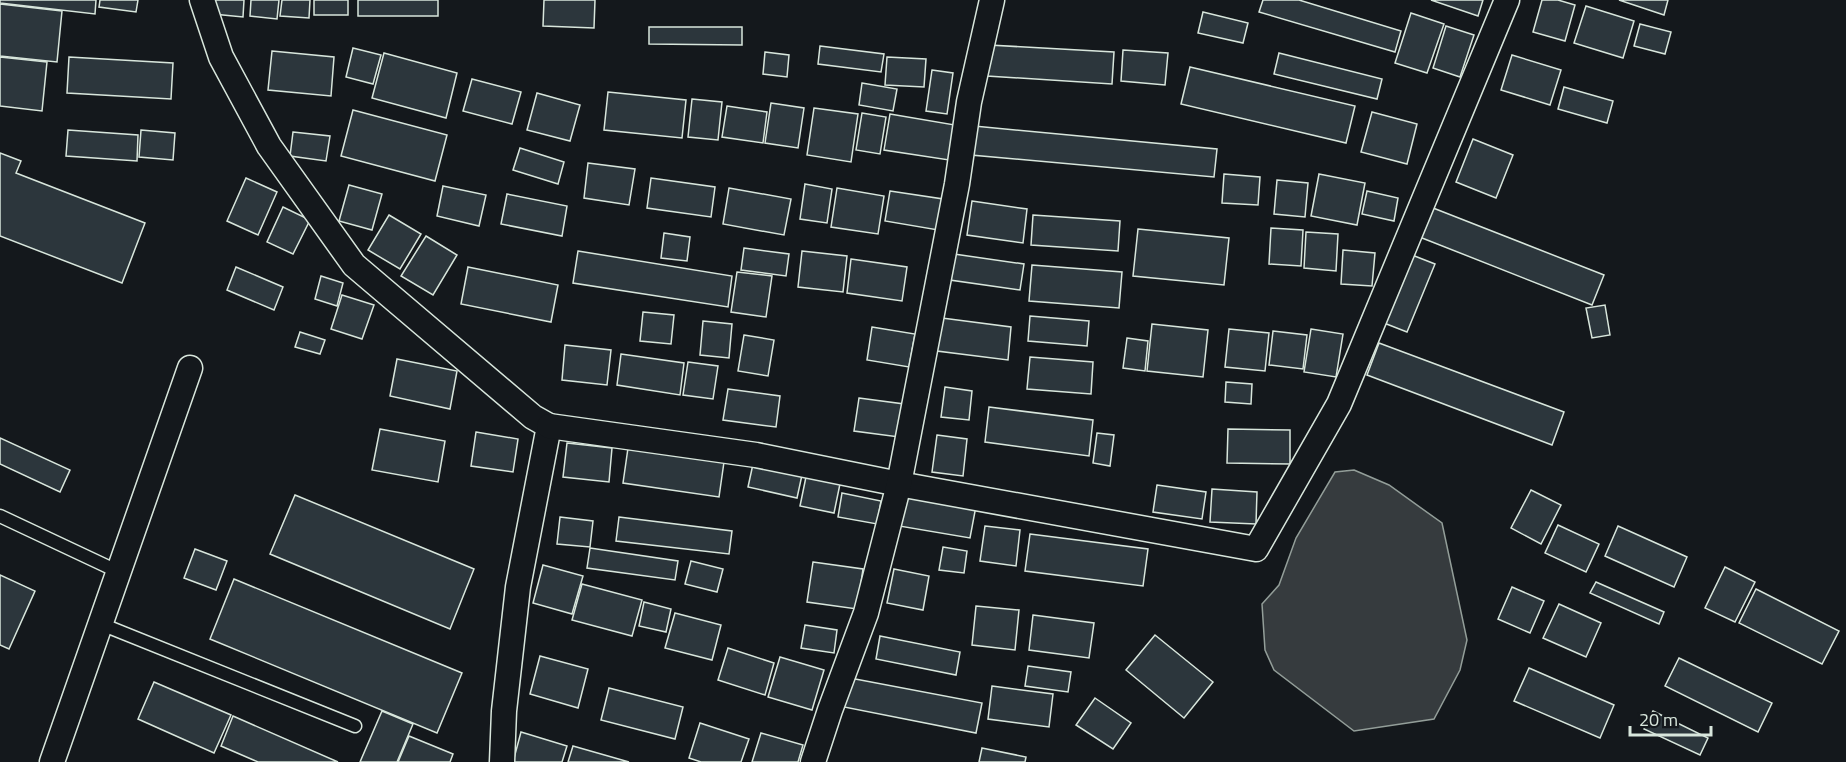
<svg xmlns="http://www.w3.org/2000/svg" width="1846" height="762" viewBox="0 0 1846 762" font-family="'Titillium Web',sans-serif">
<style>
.water{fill:#363b3e;stroke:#939e99;stroke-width:1.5}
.building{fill:#2c363c;stroke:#d8e6dc;stroke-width:1.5}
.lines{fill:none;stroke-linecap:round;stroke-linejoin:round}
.lane-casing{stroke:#d8e6dc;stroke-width:15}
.street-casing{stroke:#d8e6dc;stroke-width:27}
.lane{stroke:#14181c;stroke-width:12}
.street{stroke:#14181c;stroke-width:24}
</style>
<rect width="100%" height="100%" fill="#14181c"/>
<path class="water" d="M1354,470L1389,485L1442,523L1467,640L1460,670L1434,719L1354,731L1274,670L1265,650L1262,604L1279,585L1296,538L1335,472Z"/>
<g class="building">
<path d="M0,0H96L95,14L0,3Z"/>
<path d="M100,0H138L136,12L99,7Z"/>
<path d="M215,0H244L243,17L213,14Z"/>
<path d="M251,0H279L277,19L250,16Z"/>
<path d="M282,0H310L309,18L280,16Z"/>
<rect x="314" y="0" width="34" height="15"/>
<rect x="358" y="0" width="80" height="16"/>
<path d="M544,0H595L594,28L543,26Z"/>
<path d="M1263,0H1299L1401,31L1395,52L1259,12Z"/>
<path d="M1431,0H1483L1478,16Z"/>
<path d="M1542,0H1558L1575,5L1565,41L1533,32Z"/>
<path d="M1619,0H1668L1664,15Z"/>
<path d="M0,4L62,11L57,62L0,56Z"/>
<path d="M1586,6L1634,21L1623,58L1574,43Z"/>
<path d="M1203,12L1248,23L1243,43L1198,33Z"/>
<path d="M1411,13L1444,24L1427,73L1395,63Z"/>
<path d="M1640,24L1671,32L1665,54L1634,46Z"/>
<path d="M1446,26L1474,35L1460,77L1433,68Z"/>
<path d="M649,27H742V45L649,44Z"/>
<path d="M989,45L1114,52L1112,84L987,76Z"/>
<path d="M820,46L884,54L881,72L818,64Z"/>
<path d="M353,48L381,55L373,84L346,77Z"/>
<path d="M1123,50L1168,53L1165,85L1121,81Z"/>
<path d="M272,51L334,57L331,96L268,90Z"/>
<path d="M765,52L789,55L787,77L763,74Z"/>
<path d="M384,53L457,73L446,118L372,98Z"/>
<path d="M1279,53L1382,79L1377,99L1274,74Z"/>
<path d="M1512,55L1561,70L1550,105L1501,90Z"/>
<path d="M0,57L47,62L42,111L0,106Z"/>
<path d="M69,57L173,63L171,99L67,93Z"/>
<path d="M887,57L926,59L924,87L885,85Z"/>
<path d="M1190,67L1355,106L1346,143L1181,104Z"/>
<path d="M932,70L953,73L947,114L926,111Z"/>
<path d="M472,79L521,92L512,124L463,111Z"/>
<path d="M862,83L897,89L893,111L859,105Z"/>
<path d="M1564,87L1613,101L1607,123L1558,109Z"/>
<path d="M608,92L686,100L682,138L604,130Z"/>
<path d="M537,93L580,105L570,141L527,130Z"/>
<path d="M692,99L722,102L718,140L688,137Z"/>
<path d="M771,103L804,108L798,148L765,143Z"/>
<path d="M727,106L767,112L763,143L722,137Z"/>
<path d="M814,108L858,114L851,162L807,155Z"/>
<path d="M353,110L447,135L435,181L341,156Z"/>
<path d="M1372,112L1417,124L1407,164L1361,152Z"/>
<path d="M862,113L886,117L880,154L856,150Z"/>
<path d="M890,114L955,125L949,160L884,150Z"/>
<path d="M974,126L1217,149L1214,177L971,155Z"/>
<path d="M68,130L138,135L137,161L66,156Z"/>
<path d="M141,130L175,133L173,160L139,157Z"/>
<path d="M293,132L330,136L326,161L290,156Z"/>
<path d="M1473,139L1513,155L1496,198L1456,182Z"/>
<path d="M520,148L564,162L558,184L513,170Z"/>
<path d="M0,153L21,161L16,173L145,223L122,283L0,236Z"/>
<path d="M588,163L635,169L629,205L584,198Z"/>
<path d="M1224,174L1260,177L1258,205L1222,203Z"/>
<path d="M1319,174L1365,183L1357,225L1311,216Z"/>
<path d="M246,178L277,192L258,235L227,221Z"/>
<path d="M651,178L715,187L711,217L647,208Z"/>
<path d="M1277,180L1308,183L1305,217L1274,214Z"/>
<path d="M805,184L832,189L827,223L800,219Z"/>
<path d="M349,185L382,194L372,230L339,221Z"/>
<path d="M443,186L486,195L479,226L437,216Z"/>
<path d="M729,188L791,199L784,235L723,224Z"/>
<path d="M837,188L884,196L878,234L831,227Z"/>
<path d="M890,191L943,199L938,230L885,221Z"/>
<path d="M1367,191L1398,198L1394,221L1362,214Z"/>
<path d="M507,194L567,206L562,236L501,224Z"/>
<path d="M972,201L1027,209L1023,243L967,235Z"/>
<path d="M1428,206L1604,275L1592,305L1417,236Z"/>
<path d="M283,207L310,220L293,254L267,242Z"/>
<path d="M389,215L421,234L400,269L368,250Z"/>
<path d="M1033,215L1120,221L1118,251L1031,245Z"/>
<path d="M1271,228L1303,230L1301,266L1269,264Z"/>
<path d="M1138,229L1229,238L1224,285L1133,276Z"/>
<path d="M1306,232L1338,234L1336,271L1304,268Z"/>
<path d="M664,233L690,237L687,261L661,258Z"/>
<path d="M426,236L457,255L433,295L401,276Z"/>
<path d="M744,248L789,254L786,276L741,270Z"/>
<path d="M1343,250L1375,253L1372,286L1341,284Z"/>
<path d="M578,251L732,276L728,307L573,283Z"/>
<path d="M802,251L847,256L843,292L798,287Z"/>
<path d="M954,254L1024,264L1020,290L950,280Z"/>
<path d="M1412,255L1435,264L1407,332L1384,323Z"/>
<path d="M851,259L907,267L902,301L847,293Z"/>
<path d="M1032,265L1122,272L1119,308L1029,301Z"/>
<path d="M236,267L283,287L274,310L227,290Z"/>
<path d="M468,267L558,285L551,322L461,304Z"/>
<path d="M737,272L772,276L766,317L731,312Z"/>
<path d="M321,276L343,283L337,306L315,299Z"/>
<path d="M342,295L374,305L362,339L331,329Z"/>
<path d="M1605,305L1610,335L1592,338L1586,308Z"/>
<path d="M643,312L674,315L671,344L640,341Z"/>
<path d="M1030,316L1089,321L1087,346L1028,341Z"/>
<path d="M942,318L1011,327L1008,360L937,351Z"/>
<path d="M703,321L732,324L729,358L700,355Z"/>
<path d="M1152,324L1208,330L1203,377L1147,371Z"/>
<path d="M872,327L915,334L909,367L867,360Z"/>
<path d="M1229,329L1269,333L1265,371L1225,367Z"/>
<path d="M1311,329L1343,334L1336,377L1304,372Z"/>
<path d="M1273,331L1307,335L1303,369L1269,365Z"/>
<path d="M300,332L325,340L320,354L295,347Z"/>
<path d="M744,335L774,340L768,376L738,371Z"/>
<path d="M1127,338L1148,341L1145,371L1123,368Z"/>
<path d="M1379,343L1564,412L1552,445L1367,375Z"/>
<path d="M565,345L611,350L607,385L562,380Z"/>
<path d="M621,354L684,363L680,395L617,385Z"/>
<path d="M1030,357L1093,362L1091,394L1027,389Z"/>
<path d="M397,359L457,371L450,409L390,396Z"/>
<path d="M688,362L718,366L713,399L683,395Z"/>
<path d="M1226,382L1252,384L1251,404L1225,402Z"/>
<path d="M945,387L972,391L969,420L941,417Z"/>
<path d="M728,389L780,396L776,427L723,420Z"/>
<path d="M859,398L904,404L899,437L854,431Z"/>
<path d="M989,407L1093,420L1089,456L985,442Z"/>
<path d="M380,429L445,441L438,482L372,470Z"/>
<path d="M1228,429L1290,430V464L1227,463Z"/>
<path d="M476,432L518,439L513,472L471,466Z"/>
<path d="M1097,433L1114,435L1110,466L1093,463Z"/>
<path d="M937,435L967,439L963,476L932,472Z"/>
<path d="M0,438L70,470L60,492L0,464Z"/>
<path d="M567,443L612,448L609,482L563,477Z"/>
<path d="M628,448L724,462L719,497L623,483Z"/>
<path d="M753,464L802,475L797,498L748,487Z"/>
<path d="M807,472L841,479L834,513L800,506Z"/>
<path d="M1157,485L1206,492L1202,519L1153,512Z"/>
<path d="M1212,489L1257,492L1256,524L1210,522Z"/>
<path d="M1531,490L1561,505L1541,544L1511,528Z"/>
<path d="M842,493L881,501L877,524L838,517Z"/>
<path d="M904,494L976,506L970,538L899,526Z"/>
<path d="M295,495L474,569L450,629L270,554Z"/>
<path d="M560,517L593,521L590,547L557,544Z"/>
<path d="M619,517L732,531L729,554L616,541Z"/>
<path d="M1558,525L1599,544L1586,572L1545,553Z"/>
<path d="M985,526L1020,530L1016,566L980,561Z"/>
<path d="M1618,526L1687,557L1674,587L1605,556Z"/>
<path d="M1030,534L1148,549L1143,586L1025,571Z"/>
<path d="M943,547L967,551L964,573L939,570Z"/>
<path d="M590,548L678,561L675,580L587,568Z"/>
<path d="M195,549L227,561L216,590L184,578Z"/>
<path d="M691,561L723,569L717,592L685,584Z"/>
<path d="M813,562L863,569L857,609L807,602Z"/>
<path d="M543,565L583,576L572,614L533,603Z"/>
<path d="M1725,567L1755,582L1735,622L1705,608Z"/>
<path d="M894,569L929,576L923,610L887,603Z"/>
<path d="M0,575L35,591L9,649L0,645Z"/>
<path d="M234,579L462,673L437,733L210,639Z"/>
<path d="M1596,582L1664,612L1659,624L1590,593Z"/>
<path d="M582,584L642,600L632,636L572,620Z"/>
<path d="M1512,587L1544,601L1530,633L1498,619Z"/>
<path d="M1756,589L1839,631L1822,664L1739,623Z"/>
<path d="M644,602L671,609L666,632L639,626Z"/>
<path d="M1559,604L1601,623L1586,657L1543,638Z"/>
<path d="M976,606L1019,610L1015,650L972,645Z"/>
<path d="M675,613L721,625L712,660L665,648Z"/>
<path d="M1033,615L1094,623L1089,658L1029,650Z"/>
<path d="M805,625L837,630L834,653L801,648Z"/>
<path d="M1155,635L1213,682L1184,718L1126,670Z"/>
<path d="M880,636L960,652L956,675L876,659Z"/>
<path d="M728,648L774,663L765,695L718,680Z"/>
<path d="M540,656L588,669L578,708L530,694Z"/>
<path d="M780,657L824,670L812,710L768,697Z"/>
<path d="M1679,658L1772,703L1758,732L1665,686Z"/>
<path d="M1028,666L1071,672L1068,692L1025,686Z"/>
<path d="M1529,668L1614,705L1600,738L1514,701Z"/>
<path d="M850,678L982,703L976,733L844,707Z"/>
<path d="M154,682L231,715L214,753L138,719Z"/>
<path d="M992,686L1053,694L1049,727L988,719Z"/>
<path d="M609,688L683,707L675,739L601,720Z"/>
<path d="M1095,698L1131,723L1113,749L1076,725Z"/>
<path d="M382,711L413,724L397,762H360Z"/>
<path d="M1653,711L1708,738L1700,755L1644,729Z"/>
<path d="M233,716L338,762H258L221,746Z"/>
<path d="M700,723L749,739L741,762H701L689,758Z"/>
<path d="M521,732L567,746L562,762H513Z"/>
<path d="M761,733L803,745L798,762H752Z"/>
<path d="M409,736L453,754L450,762H398Z"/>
<path d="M573,746L629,762H568Z"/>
<path d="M982,748L1026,757L1025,762H979Z"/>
</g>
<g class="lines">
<g class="lane-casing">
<g id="lane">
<path d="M0,516L119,572"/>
<path d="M101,624L355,726"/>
</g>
</g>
<g class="street-casing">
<g id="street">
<path d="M202,0L221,57L269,146L354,265L533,417L549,426L518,587L504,711L502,762"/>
<path d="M549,426L756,455L899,484L1256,549L1339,404L1507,0"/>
<path d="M52,762L190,368"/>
<path d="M813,762L830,710L866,613L899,484L957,184L969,102L992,0"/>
</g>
</g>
<use href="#lane" class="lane"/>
<use href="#street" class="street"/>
</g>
<path d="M1630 726v9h81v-9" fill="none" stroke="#d8e6dc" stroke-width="3"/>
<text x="1639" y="726" font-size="18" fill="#d8e6dc" stroke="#14181c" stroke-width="4.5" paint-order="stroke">20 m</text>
</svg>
